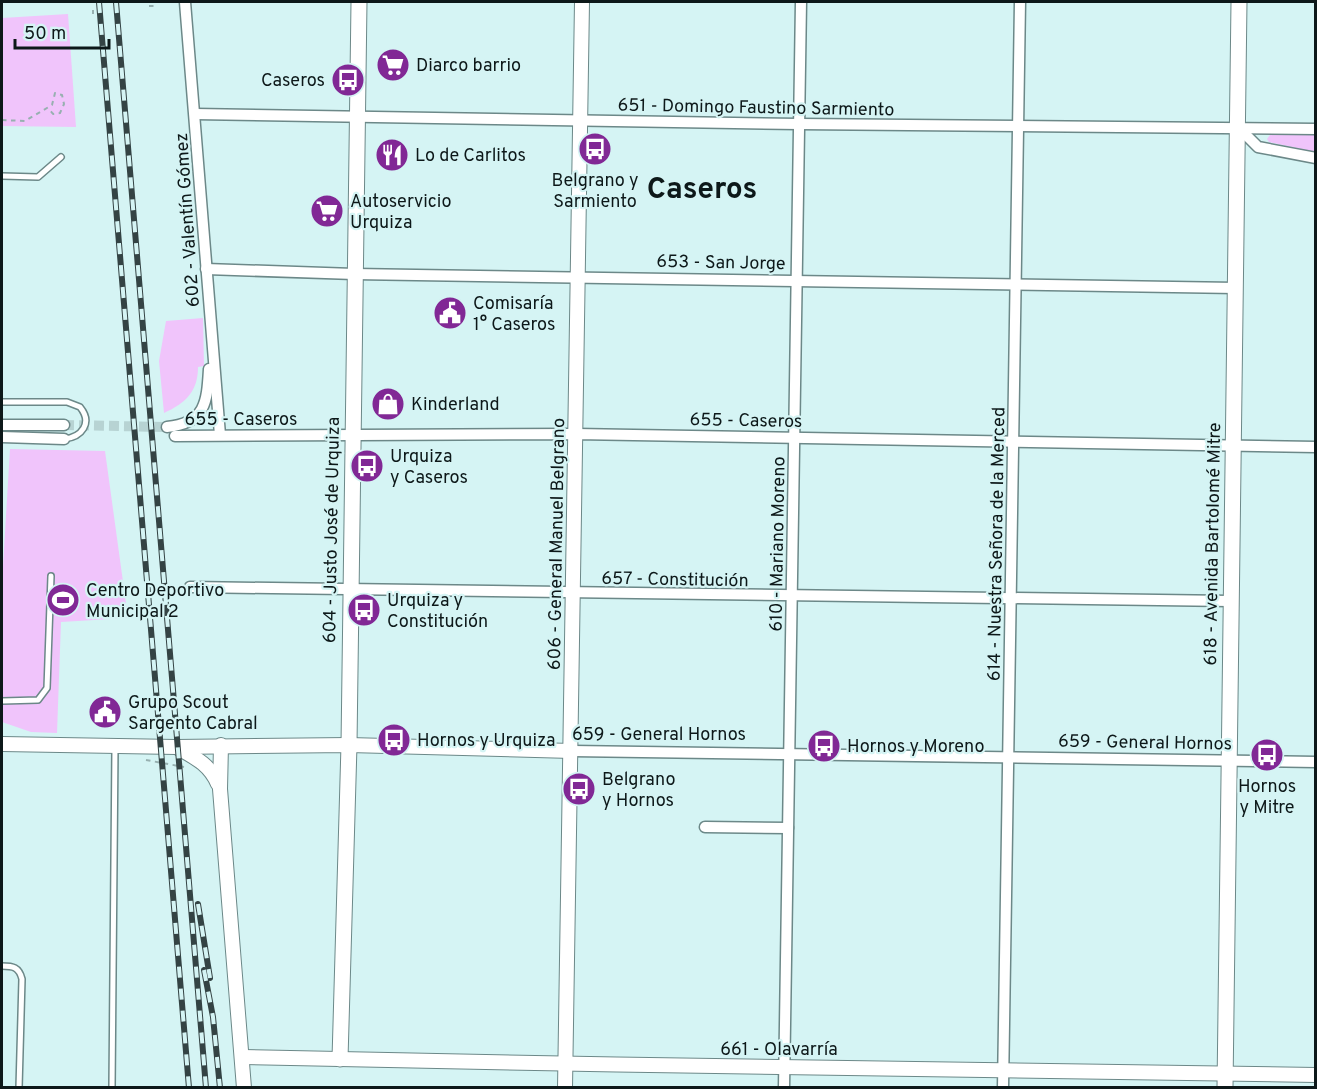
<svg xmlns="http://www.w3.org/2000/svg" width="1317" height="1089" viewBox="0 0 1317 1089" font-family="Overpass,sans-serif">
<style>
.green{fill:#f0c4fb}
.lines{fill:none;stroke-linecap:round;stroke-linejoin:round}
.minor-tunnel{stroke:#b7d3d3;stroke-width:10;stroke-dasharray:10 5;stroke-linecap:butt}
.service-casing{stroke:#6c8888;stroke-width:8}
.minor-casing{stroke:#6c8888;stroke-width:13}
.tertiary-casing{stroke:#6c8888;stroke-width:16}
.secondary-casing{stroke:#6c8888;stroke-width:17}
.path{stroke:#97b0b0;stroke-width:2;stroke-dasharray:4.5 4.5;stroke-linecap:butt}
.service{stroke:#fff;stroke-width:5}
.minor{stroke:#fff;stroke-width:10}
.tertiary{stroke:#fff;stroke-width:14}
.secondary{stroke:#fff;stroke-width:15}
.rail-casing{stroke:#344344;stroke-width:6}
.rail{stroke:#d5f4f4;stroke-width:4;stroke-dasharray:11;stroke-linecap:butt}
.labels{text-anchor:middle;stroke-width:4.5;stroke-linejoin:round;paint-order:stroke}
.poi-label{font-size:18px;fill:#0d1819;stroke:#d5f4f4;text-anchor:start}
.street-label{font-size:18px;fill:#0d1819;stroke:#d5f4f4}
.town-label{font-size:30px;font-weight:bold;fill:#0d1819;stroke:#d5f4f4}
</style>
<rect width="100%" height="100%" fill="#d5f4f4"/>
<g class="green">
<path d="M68,14L76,127L2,126V18Z"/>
<path d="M1315,134V152L1269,142L1267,139L1270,135Z"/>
<path d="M203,318L204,366L198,367C198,391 186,403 164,413L159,361L166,321Z"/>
<path d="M10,449L105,451L128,618L61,622L57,733L31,732L2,722V583Z"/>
</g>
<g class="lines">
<path class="minor-tunnel" d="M64,425L167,427"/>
<g class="service-casing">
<g id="service">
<path d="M2,176L38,177L61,157"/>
<path d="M2,402H67L80,407C93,423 82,437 64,439"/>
<path d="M2,701L38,700L47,688L51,576"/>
<path d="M2,966C13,966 19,967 22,979L19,1088"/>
<path d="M112,1088L115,747"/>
</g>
</g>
<g class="minor-casing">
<g id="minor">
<path d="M185,2L220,435"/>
<path d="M195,114L799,124L1316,129"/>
<path d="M1239,128L1258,147L1316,158"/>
<path d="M206,269L354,274L1236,288"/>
<path d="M2,425H64"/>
<path d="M167,427C206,423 207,402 209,369"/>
<path d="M175,436L576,434L1316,447"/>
<path d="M2,437L64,439"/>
<path d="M190,587L1230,601"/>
<path d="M572,751L1316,762"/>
<path d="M705,827L788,828"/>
<path d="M784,1088L801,2"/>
<path d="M1003,1088L1020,2"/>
</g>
</g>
<g class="tertiary-casing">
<g id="tertiary">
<path d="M2,744L176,747L349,745L572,751"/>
<path d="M221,745L220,789L244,1088"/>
<path d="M178,748C196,758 210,765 218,784"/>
<path d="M242,1057C600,1066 957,1069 1316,1075"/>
<path d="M565,1088L582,2"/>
</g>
</g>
<g class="secondary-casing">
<g id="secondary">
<path d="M340,1059L349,745L359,2"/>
<path d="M1225,1088L1239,2"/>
</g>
</g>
<g class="path">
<path d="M149,6H155"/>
<path d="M93,10V14"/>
<path d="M2,120L25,121L52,105L55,93L62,95L64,104L60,113L53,114L49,109"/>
<path d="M146,760L184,767"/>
</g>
<use href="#service" class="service"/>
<use href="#minor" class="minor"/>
<use href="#tertiary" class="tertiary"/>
<use href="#secondary" class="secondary"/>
<g class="rail-casing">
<g id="rail">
<path d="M99,2L189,1088"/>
<path d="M116,2L206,1088"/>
<path d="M198,904L210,978"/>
<path d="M204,970L213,1017L220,1088"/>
</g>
</g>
<use href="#rail" class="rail"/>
</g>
<defs>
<g id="supermarket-disc" transform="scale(1.725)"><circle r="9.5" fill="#812895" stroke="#d5f4f4"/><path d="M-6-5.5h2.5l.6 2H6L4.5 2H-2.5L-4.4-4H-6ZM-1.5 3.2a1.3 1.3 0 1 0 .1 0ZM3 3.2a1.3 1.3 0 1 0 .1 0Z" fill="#fff"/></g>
<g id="bus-disc" transform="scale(1.725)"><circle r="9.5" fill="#812895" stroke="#d5f4f4"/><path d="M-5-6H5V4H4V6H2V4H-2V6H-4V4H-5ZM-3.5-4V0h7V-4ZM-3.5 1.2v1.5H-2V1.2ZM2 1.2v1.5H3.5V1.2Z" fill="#fff"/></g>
<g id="restaurant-disc" transform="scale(1.725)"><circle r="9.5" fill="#812895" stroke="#d5f4f4"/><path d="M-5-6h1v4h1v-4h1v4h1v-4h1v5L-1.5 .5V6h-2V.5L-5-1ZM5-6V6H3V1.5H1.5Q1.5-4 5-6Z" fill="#fff"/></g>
<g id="civic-disc" transform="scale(1.725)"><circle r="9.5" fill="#812895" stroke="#d5f4f4"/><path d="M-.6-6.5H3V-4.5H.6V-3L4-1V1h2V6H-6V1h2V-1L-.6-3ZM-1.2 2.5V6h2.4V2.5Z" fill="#fff"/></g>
<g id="shop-disc" transform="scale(1.725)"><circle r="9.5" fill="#812895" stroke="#d5f4f4"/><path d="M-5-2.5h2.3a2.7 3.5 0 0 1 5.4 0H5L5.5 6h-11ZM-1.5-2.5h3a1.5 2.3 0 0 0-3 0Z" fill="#fff"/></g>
<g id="stadium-disc" transform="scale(1.725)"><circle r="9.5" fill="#812895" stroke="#d5f4f4"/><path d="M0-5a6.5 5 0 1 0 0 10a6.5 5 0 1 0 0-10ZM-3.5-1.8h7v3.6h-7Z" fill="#fff"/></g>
</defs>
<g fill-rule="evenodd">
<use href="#supermarket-disc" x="393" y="65"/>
<use href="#bus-disc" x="348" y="80"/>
<use href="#bus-disc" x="595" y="149"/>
<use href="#restaurant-disc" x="392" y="155"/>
<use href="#supermarket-disc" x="327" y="211"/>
<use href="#civic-disc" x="450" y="313"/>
<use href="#shop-disc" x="388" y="404"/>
<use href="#bus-disc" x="367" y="466"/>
<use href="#stadium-disc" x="63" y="600"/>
<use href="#bus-disc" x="364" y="610"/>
<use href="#civic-disc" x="105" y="712"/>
<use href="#bus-disc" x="394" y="740"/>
<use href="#bus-disc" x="824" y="746"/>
<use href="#bus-disc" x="1267" y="755"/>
<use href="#bus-disc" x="579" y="789"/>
</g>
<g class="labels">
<g class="poi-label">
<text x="416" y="71">Diarco barrio</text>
<text x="325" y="86" text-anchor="end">Caseros</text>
<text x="415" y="161">Lo de Carlitos</text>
<text x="595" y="186" text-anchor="middle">Belgrano y<tspan x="595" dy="21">Sarmiento</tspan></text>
<text x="350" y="207">Autoservicio<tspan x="350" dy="21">Urquiza</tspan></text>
<text x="473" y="309">Comisaría<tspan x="473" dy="21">1° Caseros</tspan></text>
<text x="411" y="410">Kinderland</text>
<text x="390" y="462">Urquiza<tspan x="390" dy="21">y Caseros</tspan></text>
<text x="86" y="596">Centro Deportivo<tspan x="86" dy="21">Municipal 2</tspan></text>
<text x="387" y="606">Urquiza y<tspan x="387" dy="21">Constitución</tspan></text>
<text x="128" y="708">Grupo Scout<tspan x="128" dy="21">Sargento Cabral</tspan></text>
<text x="417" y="746">Hornos y Urquiza</text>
<text x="847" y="752">Hornos y Moreno</text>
<text x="602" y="785">Belgrano<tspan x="602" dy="21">y Hornos</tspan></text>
<text x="1267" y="792" text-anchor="middle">Hornos<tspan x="1267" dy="21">y Mitre</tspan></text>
</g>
<g class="street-label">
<text transform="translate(756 107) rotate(1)" y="6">651 - Domingo Faustino Sarmiento</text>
<text transform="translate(187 220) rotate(-94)" y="6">602 - Valentín Gómez</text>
<text transform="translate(721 262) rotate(1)" y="6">653 - San Jorge</text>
<text x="241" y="425">655 - Caseros</text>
<text transform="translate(746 420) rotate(1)" y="6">655 - Caseros</text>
<text transform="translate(331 530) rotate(-89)" y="6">604 - Justo José de Urquiza</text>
<text transform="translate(556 544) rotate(-89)" y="6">606 - General Manuel Belgrano</text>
<text transform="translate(777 544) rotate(-89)" y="6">610 - Mariano Moreno</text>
<text transform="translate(996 544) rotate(-89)" y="6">614 - Nuestra Señora de la Merced</text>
<text transform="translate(1212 544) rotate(-89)" y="6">618 - Avenida Bartolomé Mitre</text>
<text transform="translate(675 579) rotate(1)" y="6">657 - Constitución</text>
<text x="659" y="740">659 - General Hornos</text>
<text transform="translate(1145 742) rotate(1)" y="6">659 - General Hornos</text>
<text x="779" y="1055">661 - Olavarría</text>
</g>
<g class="town-label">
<text x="702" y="198">Caseros</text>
</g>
</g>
<rect width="1317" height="1089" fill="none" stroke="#0d1819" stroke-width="6"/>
<path d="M15 39v9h94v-9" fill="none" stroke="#0d1819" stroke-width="3"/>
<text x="24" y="39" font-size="18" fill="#0d1819" stroke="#d5f4f4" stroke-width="4.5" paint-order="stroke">50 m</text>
</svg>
